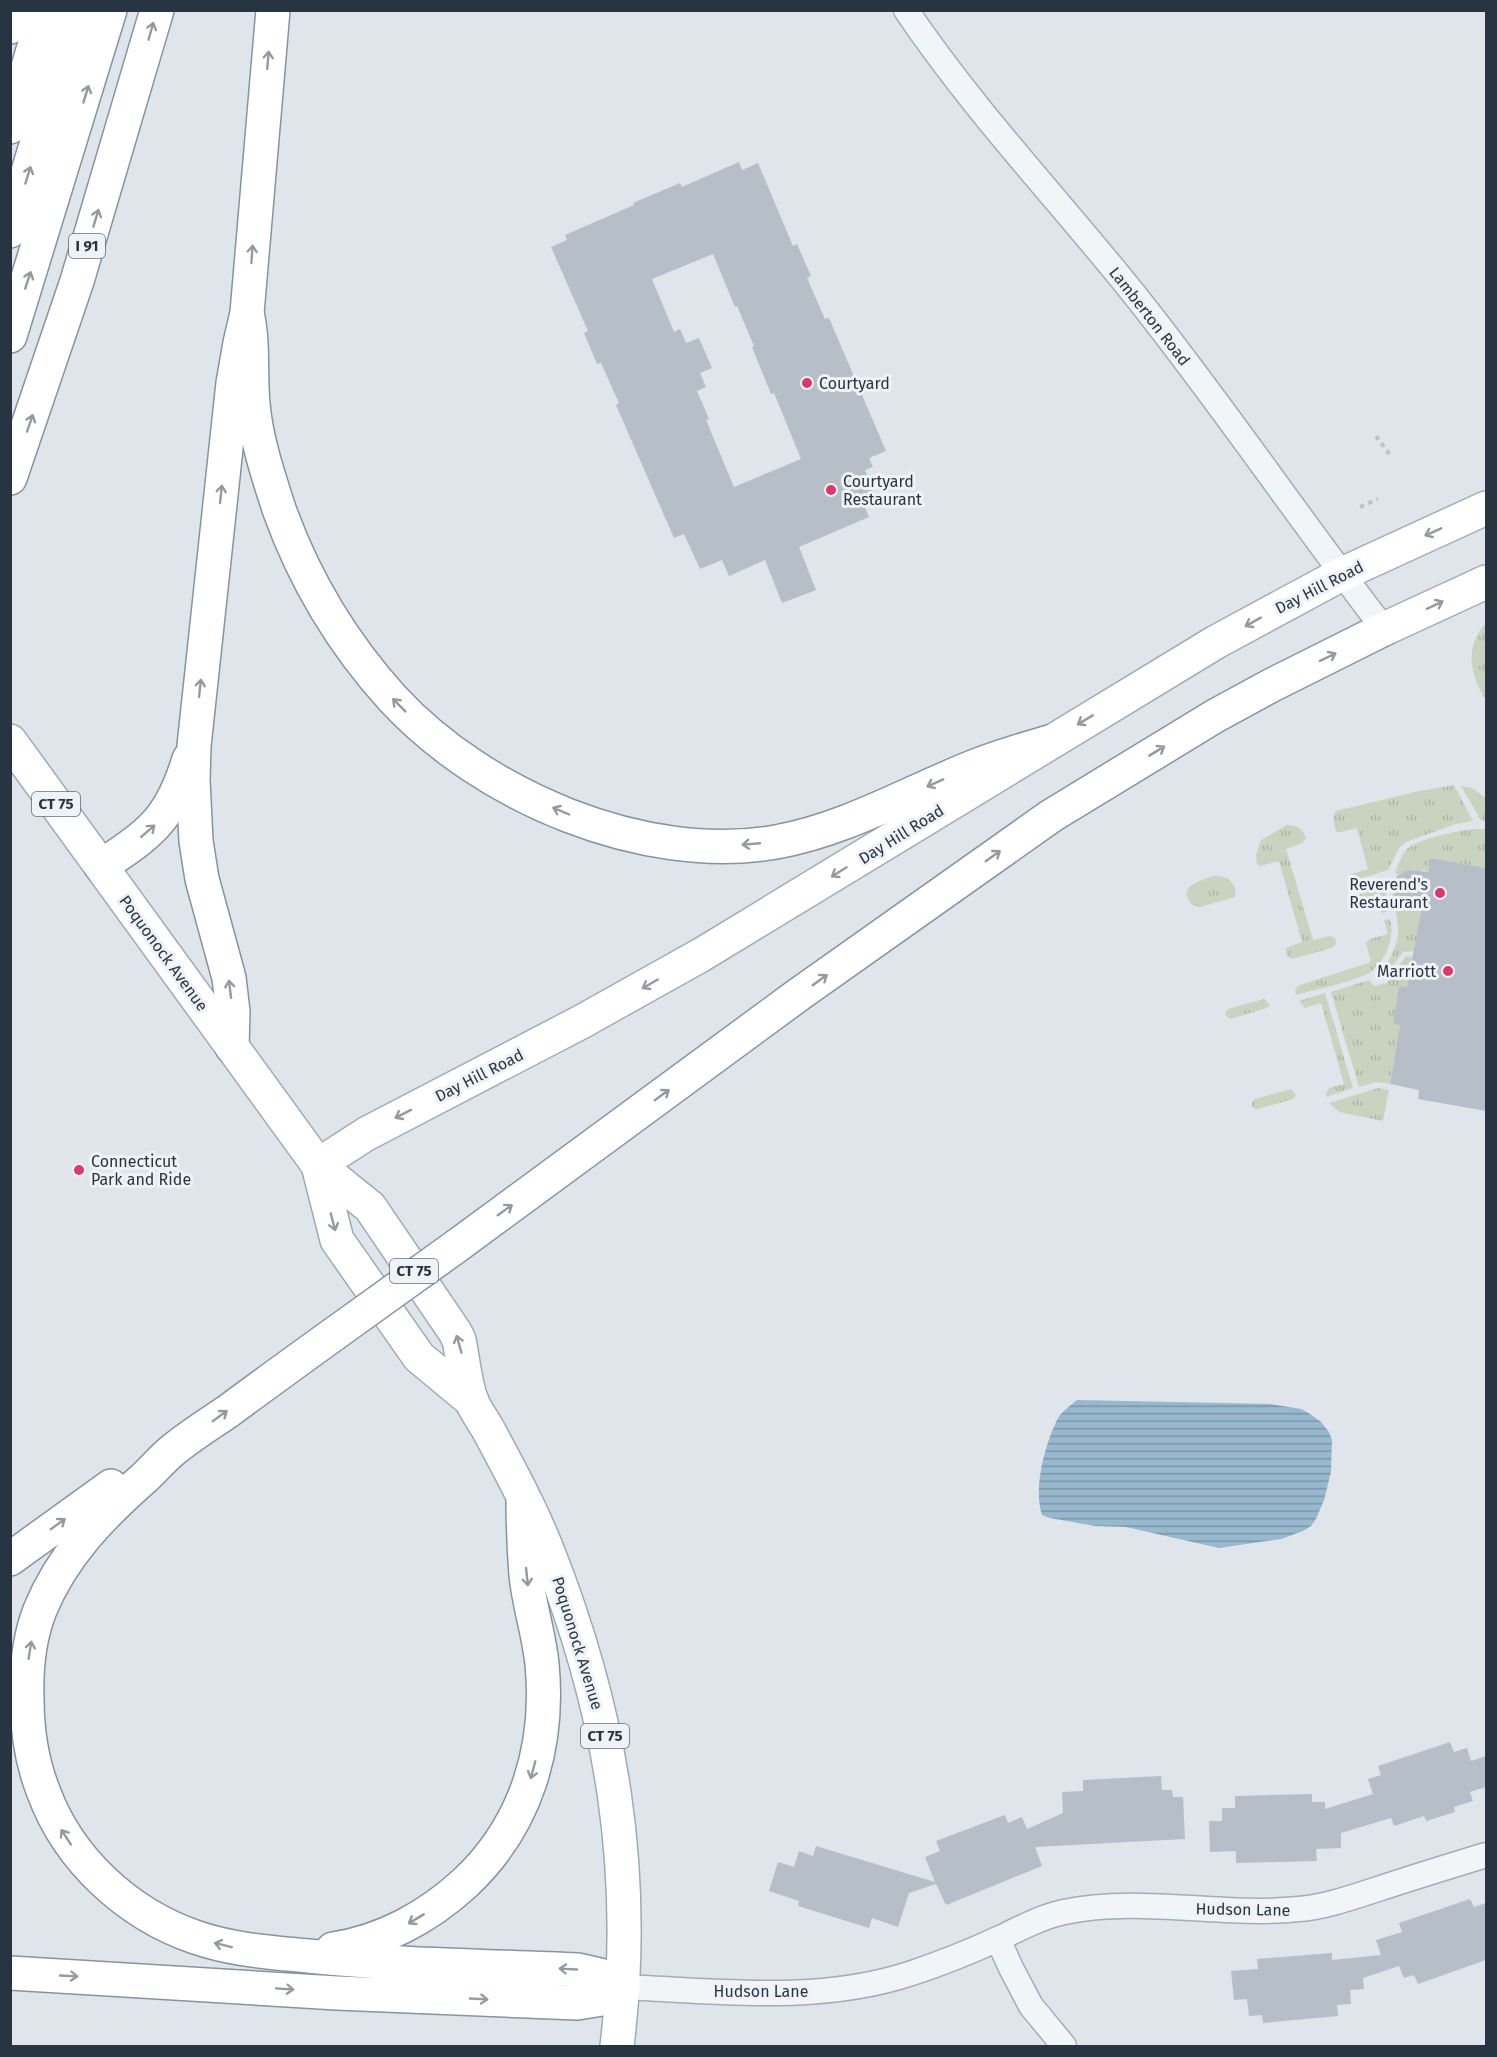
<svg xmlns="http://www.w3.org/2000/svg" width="1497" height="2057" viewBox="0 0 1497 2057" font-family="'Fira Sans',sans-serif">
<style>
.grass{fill:url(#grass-tufts)}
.water{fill:url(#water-rules)}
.building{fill:#b6bec7;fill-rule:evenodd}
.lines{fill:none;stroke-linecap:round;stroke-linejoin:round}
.minor-casing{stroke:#a4acb4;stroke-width:27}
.secondary-casing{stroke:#a4acb4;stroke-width:36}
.primary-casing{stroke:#9dabb6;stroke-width:36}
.motorway-casing{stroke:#8594a1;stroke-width:36}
.path{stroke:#bdc3c8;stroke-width:4;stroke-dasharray:4.5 4.5;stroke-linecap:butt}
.minor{stroke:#f2f5f7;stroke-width:24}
.secondary{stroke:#fff;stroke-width:33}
.primary{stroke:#fff;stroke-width:33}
.motorway{stroke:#fff;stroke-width:33}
.motorway-bridge-casing{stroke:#8594a1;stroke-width:36;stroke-linecap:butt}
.motorway-bridge{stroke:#fff;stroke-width:33}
.oneway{stroke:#939aa0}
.poi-dot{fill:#d93a68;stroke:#eff3f7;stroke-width:2}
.labels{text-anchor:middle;stroke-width:6;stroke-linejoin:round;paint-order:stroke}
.shield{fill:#eff3f7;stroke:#636d78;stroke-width:1.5}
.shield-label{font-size:15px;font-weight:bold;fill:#273442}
.street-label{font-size:16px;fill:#273442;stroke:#eff3f7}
.poi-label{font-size:16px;fill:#273442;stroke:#eff3f7;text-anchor:start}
</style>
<defs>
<pattern id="grass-tufts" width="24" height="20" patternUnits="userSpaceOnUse" patternTransform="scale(1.5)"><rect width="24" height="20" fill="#c8d4bf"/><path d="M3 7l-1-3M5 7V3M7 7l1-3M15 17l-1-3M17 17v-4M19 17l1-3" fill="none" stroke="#acb7a5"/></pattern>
<pattern id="water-rules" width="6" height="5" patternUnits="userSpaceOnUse" patternTransform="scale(1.5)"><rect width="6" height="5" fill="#97b8cd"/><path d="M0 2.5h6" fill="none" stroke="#7b96a8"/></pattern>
</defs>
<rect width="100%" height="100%" fill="#dfe5ea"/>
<g class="grass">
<path d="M1486,623V700C1470,676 1464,646 1486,623Z"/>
<path d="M1454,785L1473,821L1456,824L1406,842L1399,848L1388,870L1350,882L1349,878L1352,874L1368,869L1357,828L1341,832H1336L1333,818L1336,811L1419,791Z"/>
<path d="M1461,786L1472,788L1486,798V822L1481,820Z"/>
<path d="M1287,825C1297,825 1303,829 1306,838L1302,843L1286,849L1313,940L1330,936L1335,938L1336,944L1332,948L1292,959L1287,956L1286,948L1302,942L1279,861L1260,866L1257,864L1256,855L1261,840Z"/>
<path d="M1476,829H1486V868L1432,858L1428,872L1422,870L1421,872L1399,875L1395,872C1398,865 1401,856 1406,850C1416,839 1460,830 1476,829Z"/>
<path d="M1213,876C1226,875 1238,882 1235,897L1200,907L1192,905C1177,886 1197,882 1213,876Z"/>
<path d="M1385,887L1387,890L1385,899L1388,911L1382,913L1378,899L1362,904L1357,902L1355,896Z"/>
<path d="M1394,890C1404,900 1411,899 1422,906L1414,951L1403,952L1383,979L1380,980L1374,977C1391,963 1402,940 1397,918C1395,907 1392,902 1394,890Z"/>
<path d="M1390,919C1395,939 1386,961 1369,973C1356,981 1313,990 1296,995L1295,989L1300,985L1371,962L1366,943L1370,939L1388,934L1384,920Z"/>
<path d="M1406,956L1413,957L1407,987L1399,986L1393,1023L1400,1025L1390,1084L1376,1082L1359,1087L1331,992L1369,980L1374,986L1387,983Z"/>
<path d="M1325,993L1353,1088L1326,1097V1093L1329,1088L1344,1084L1321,1003L1305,1008L1299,1001Z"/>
<path d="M1264,999L1270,1005L1267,1008L1230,1019L1226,1016L1225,1013L1228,1009Z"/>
<path d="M1378,1088L1389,1090L1383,1121L1339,1112L1329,1103Z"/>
<path d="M1291,1089L1296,1095L1293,1099L1257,1109L1252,1107V1103L1255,1099Z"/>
</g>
<path class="water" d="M1077,1400L1271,1404L1301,1409L1310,1414L1321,1422L1329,1432L1332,1440L1331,1472L1324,1500L1316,1519L1311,1526L1303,1531L1281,1539L1219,1548L1126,1527L1095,1526L1050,1518L1042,1515C1033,1488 1045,1445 1057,1420C1061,1412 1070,1406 1077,1400Z"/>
<g class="building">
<path d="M739,162L742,170L758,163L793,246L797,244L811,276L807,278L825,319L829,318L886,451L869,458L873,467L865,470L874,493L861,498L869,517L799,547L816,590L782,603L765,560L729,576L722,560L700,569L684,534L674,538L616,405L619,403L601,363L597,364L584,333L588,331L551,247L567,240L565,235L634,205L633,203L680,183L682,187ZM713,254L735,307L737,306L754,346L752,347L771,394L774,393L801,459L734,487L706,420L709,419L697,391L706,387L700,373L712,368L699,338L686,343L680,329L674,332L652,279Z"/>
<path d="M1431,858L1486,868V1111L1418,1099L1419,1090L1390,1084L1400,1025L1393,1024L1399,986L1407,987L1422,906L1408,904L1394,890L1397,876L1409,870L1428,872Z"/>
<path d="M1450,1742L1454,1752L1467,1748L1471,1761L1486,1756V1787L1470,1792L1473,1801L1454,1807L1455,1812L1426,1821L1424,1816L1394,1826L1391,1818L1341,1833V1848L1316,1849L1317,1861L1236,1863V1851L1210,1852L1209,1821H1222V1808H1235V1796L1312,1794V1802H1325V1809L1373,1794L1368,1779L1381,1775L1378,1766Z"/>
<path d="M1161,1776L1162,1790H1172L1173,1797H1183L1185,1839L1035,1847L1042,1866L946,1905L936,1884L909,1893L898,1927L872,1918L869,1928L798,1906L799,1901L769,1891L778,1862L794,1867L799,1851L813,1856L816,1846L935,1882L925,1857L940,1851L936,1841L1005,1815L1008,1823L1022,1817L1027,1829L1063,1813L1062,1792L1083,1791V1780Z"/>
<path d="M1470,1899L1474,1907L1486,1903V1960L1418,1984L1414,1975L1404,1978L1399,1966L1363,1978L1364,1989L1350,1990L1351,2004L1337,2005L1338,2016L1263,2023L1262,2015L1249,2016L1247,1999L1234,2000L1231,1971L1258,1969L1257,1959L1332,1953V1960L1381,1955L1376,1940L1402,1932L1399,1923Z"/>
</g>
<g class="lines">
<g class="minor-casing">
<g id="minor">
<path d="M906,10C974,111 1058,199 1134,294C1221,403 1299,519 1384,629"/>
<path d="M998,1939L1011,1968L1031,2006L1064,2046"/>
<path d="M623,1987C718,1991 820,2004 912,1973C942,1963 972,1951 1000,1938C1021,1928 1041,1917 1064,1912C1141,1896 1221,1917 1299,1909C1325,1907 1353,1897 1378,1889C1414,1877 1450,1866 1486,1855"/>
</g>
</g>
<g class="secondary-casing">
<g id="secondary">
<path d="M1384,629L1486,582"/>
<path d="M318,1165L366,1134L583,1021L701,955L1216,642L1342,574L1486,508"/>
</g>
</g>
<g class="primary-casing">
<g id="primary">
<path d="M10,741L318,1165L370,1207L455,1332L459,1340C463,1359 465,1384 472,1402C477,1413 485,1423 490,1433C511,1472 532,1511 548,1552C612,1714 638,1873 617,2046"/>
<path d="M318,1165L337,1240L419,1357L472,1401"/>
</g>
</g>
<g class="motorway-casing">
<g id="motorway">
<path d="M10,27L15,10"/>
<path d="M10,127L45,10"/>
<path d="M10,231L77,10"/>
<path d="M247,313C254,343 250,373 253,404C256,439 268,475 279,509C304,579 343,644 393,699C483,796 643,865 776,842C848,829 911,791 978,765C1001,756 1025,749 1049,742"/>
<path d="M10,336L110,10"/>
<path d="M10,478L77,281L157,10"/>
<path d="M101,866C119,854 139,842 154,826C171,809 182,782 189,759"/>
<path d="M232,1047L233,1012L229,978L202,879L196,841L193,780L194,746L233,383L240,343L247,313L273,10"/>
<path d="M458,1245L798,995L1051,816L1215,716L1272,685L1384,629"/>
<path d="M10,1559L111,1486"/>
<path d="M333,1949C382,1942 428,1917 465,1883C526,1826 550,1747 542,1664C539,1634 529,1605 526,1575C524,1549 523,1523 523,1498"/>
<path d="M10,1973L337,1993L577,2003L602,1999L623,1987L600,1975L578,1970C488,1966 397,1965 308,1956C269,1952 232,1950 195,1937C128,1914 69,1860 44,1793C32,1763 27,1731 27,1699C26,1669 29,1638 40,1610C62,1556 100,1517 143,1479C153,1470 162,1459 173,1450C190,1436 209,1424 227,1412C262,1386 298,1360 334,1334"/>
</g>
</g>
<g class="path">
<path d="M1376,436L1390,455"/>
<path d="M1360,507L1378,499"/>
</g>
<use href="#minor" class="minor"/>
<use href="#secondary" class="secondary"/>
<use href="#primary" class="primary"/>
<use href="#motorway" class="motorway"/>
<g class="motorway-bridge-casing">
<path id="motorway-bridge" d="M334,1334L458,1245"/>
</g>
<use href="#motorway-bridge" class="motorway-bridge"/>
</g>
<defs><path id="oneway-shaft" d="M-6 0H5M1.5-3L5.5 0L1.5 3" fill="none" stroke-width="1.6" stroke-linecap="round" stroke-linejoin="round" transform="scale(1.5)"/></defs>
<g class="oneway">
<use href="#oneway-shaft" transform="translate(151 31) rotate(-74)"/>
<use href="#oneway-shaft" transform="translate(268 60) rotate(-85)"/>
<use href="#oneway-shaft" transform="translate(86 94) rotate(-73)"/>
<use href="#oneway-shaft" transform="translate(28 175) rotate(-73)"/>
<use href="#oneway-shaft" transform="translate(96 218) rotate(-73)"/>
<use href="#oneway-shaft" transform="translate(252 254) rotate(-86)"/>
<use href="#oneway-shaft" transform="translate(28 280) rotate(-72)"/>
<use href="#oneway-shaft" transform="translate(30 423) rotate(-71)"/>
<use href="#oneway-shaft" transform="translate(221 494) rotate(-84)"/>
<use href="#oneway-shaft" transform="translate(1433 532) rotate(156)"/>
<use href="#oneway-shaft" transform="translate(1435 605) rotate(-25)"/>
<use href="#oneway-shaft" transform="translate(1253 622) rotate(151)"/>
<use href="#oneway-shaft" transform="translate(1328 657) rotate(-26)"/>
<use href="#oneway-shaft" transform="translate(200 688) rotate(-84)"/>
<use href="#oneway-shaft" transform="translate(399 705) rotate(-135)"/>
<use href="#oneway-shaft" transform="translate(1085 720) rotate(149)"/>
<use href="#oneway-shaft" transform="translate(1157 751) rotate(-31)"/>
<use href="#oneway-shaft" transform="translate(935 783) rotate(156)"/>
<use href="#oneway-shaft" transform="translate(561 811) rotate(-157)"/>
<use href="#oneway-shaft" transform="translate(148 831) rotate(-41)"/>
<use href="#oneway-shaft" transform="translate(751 844) rotate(175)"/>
<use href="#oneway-shaft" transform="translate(993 856) rotate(-35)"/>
<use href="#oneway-shaft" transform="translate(839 872) rotate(148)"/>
<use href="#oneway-shaft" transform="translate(820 980) rotate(-36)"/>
<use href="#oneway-shaft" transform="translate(650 984) rotate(150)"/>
<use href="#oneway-shaft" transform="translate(230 989) rotate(-97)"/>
<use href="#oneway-shaft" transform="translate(662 1095) rotate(-36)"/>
<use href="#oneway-shaft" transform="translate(403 1114) rotate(153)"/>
<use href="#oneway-shaft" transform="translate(505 1210) rotate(-36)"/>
<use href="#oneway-shaft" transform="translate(333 1222) rotate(75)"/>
<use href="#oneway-shaft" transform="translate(459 1344) rotate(-106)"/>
<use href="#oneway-shaft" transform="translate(220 1416) rotate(-36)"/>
<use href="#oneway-shaft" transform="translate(58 1524) rotate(-36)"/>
<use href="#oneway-shaft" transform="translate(527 1577) rotate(84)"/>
<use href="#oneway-shaft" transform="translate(30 1650) rotate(-81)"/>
<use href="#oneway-shaft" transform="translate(533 1770) rotate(105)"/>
<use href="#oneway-shaft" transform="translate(66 1837) rotate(-123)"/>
<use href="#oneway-shaft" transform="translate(416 1919) rotate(149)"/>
<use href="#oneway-shaft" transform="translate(223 1945) rotate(-166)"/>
<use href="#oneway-shaft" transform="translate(568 1969) rotate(-177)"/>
<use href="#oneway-shaft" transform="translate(69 1976) rotate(3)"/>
<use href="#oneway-shaft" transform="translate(285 1989) rotate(4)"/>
<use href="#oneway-shaft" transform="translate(479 1999) rotate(3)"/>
</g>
<g class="poi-dot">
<circle cx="807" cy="383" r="6"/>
<circle cx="831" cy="490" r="6"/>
<circle cx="1440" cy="893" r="6"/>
<circle cx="1448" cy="971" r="6"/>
<circle cx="79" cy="1170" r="6"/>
</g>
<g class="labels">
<g class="shield">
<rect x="69" y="234" width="36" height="24" rx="4.5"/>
<rect x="32" y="792" width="48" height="24" rx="4.5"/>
<rect x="390" y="1259" width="48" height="24" rx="4.5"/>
<rect x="581" y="1724" width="48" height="24" rx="4.5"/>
</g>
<g class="shield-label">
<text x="87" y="251">I 91</text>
<text x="56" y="809">CT 75</text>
<text x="414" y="1276">CT 75</text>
<text x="605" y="1741">CT 75</text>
</g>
<g class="street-label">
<text transform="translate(1150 316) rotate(52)" y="6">Lamberton Road</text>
<text transform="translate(1319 587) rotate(-27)" y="6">Day Hill Road</text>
<text transform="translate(901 834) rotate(-32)" y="6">Day Hill Road</text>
<text transform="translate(164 953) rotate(54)" y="6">Poquonock Avenue</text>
<text transform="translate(479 1075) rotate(-27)" y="6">Day Hill Road</text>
<text transform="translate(578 1643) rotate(73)" y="6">Poquonock Avenue</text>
<text transform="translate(1243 1909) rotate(1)" y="6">Hudson Lane</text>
<text x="761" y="1997">Hudson Lane</text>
</g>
<g class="poi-label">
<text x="819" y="389">Courtyard</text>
<text x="843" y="487">Courtyard<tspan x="843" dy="18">Restaurant</tspan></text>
<text x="1428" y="890" text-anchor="end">Reverend's<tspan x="1428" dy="18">Restaurant</tspan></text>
<text x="1436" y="977" text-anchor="end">Marriott</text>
<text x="91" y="1167">Connecticut<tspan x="91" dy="18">Park and Ride</tspan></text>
</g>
</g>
<rect width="1497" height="2057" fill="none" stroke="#273442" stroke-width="24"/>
</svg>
